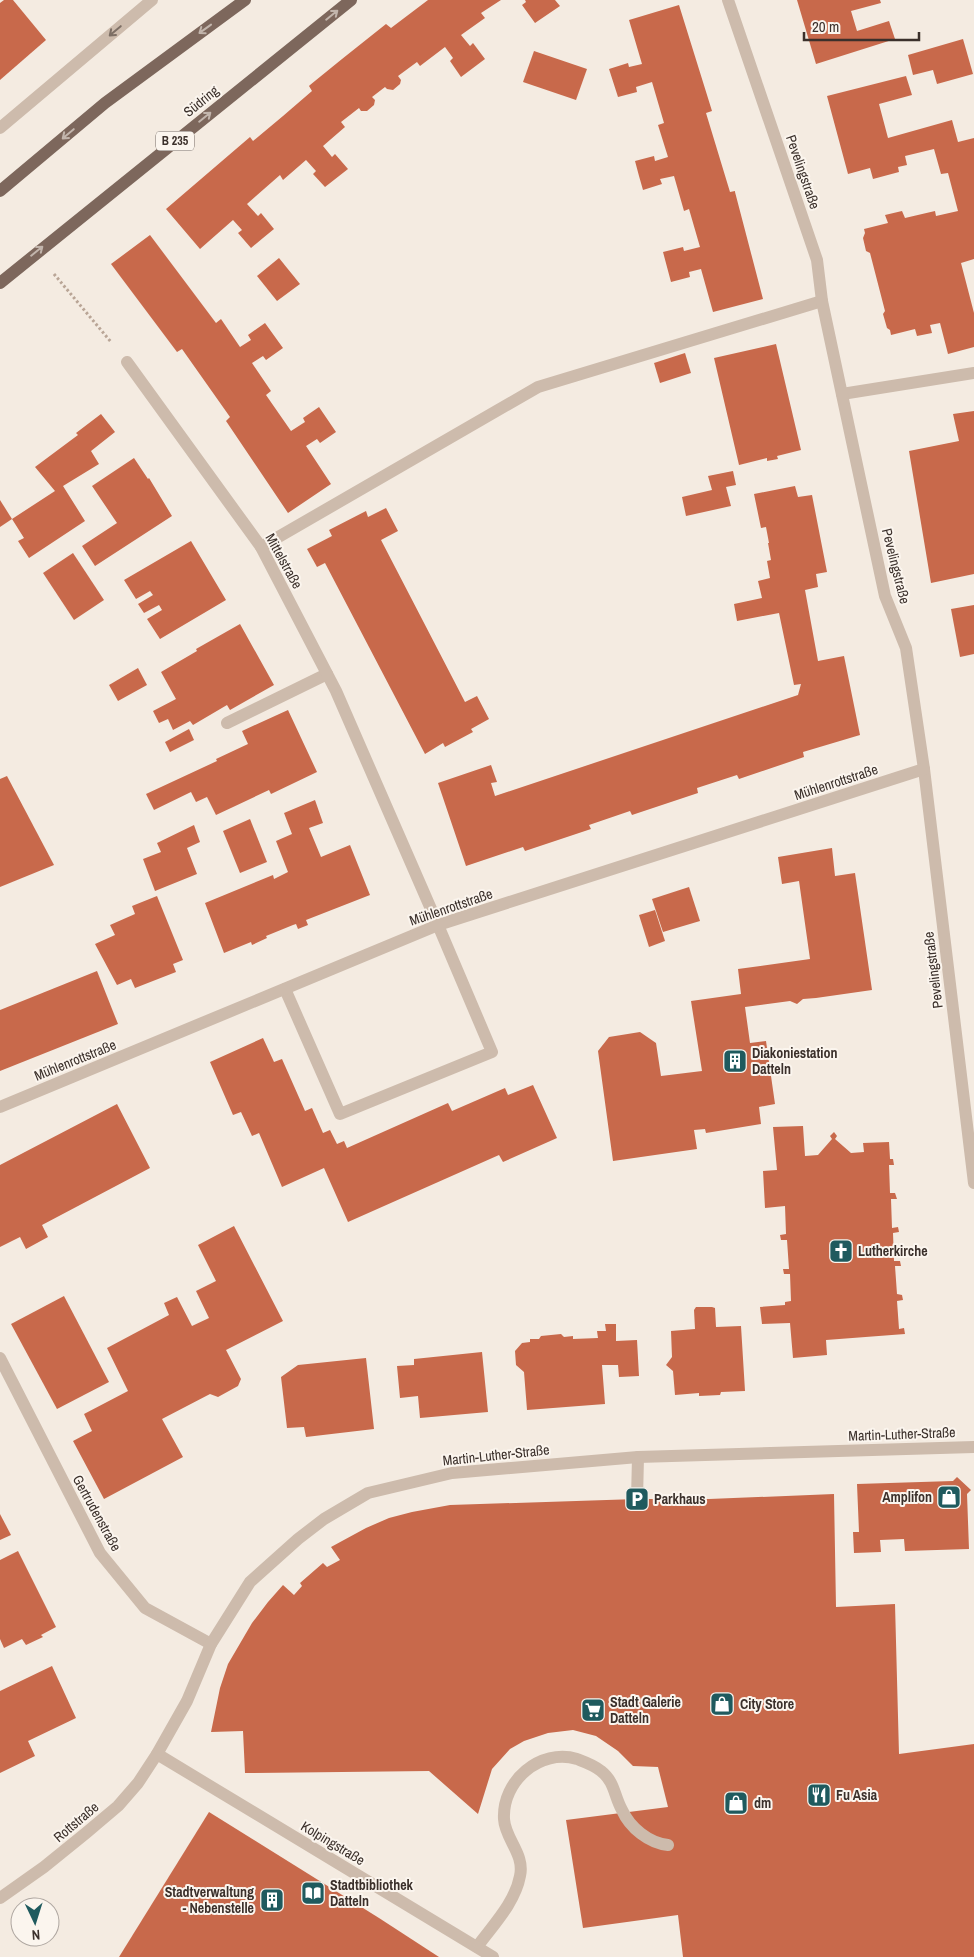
<svg xmlns="http://www.w3.org/2000/svg" width="974" height="1957" viewBox="0 0 974 1957" font-family="'Archivo Narrow',sans-serif">
<style>
.building{fill:#c8694b}
.lines{fill:none;stroke-linecap:round;stroke-linejoin:round}
.path{stroke:#b9a596;stroke-width:3;stroke-dasharray:2.5 2.5;stroke-linecap:butt}
.lane{stroke:#cdbbac;stroke-width:12}
.street{stroke:#cdbbac;stroke-width:12}
.primary{stroke:#7d675c;stroke-width:12}
.oneway{stroke:#c2b5ac}
.oneway2{stroke:#7d6f65}
.labels{text-anchor:middle;stroke-width:4;stroke-linejoin:round;paint-order:stroke}
.shield{fill:#fbf5ee;stroke:#756b66;stroke-width:1}
.shield-label{font-size:12px;font-weight:bold;fill:#3b302b}
.street-label{font-size:14px;fill:#3b302b;stroke:#fbf5ee}
.poi-label{font-size:14px;font-weight:bold;fill:#3b302b;stroke:#fbf5ee;text-anchor:start}
</style>
<rect width="100%" height="100%" fill="#f4ebe1"/>
<g class="building">
<path d="M4,0H13L46,40L0,80V3Z"/>
<path d="M428,0H501L481,13L485,18L461,35L470,46L473,43L485,59L461,77L450,61L453,58L445,47L420,66L417,62L398,76L401,80L400,84L393,90L387,89L385,87L372,97L375,100L374,105L367,111H361L359,108L341,122L345,127L323,146L332,157L335,154L348,169L325,187L313,174L316,171L306,160L283,180L280,175L247,204L258,216L261,213L274,229L263,238L251,248L238,233L242,230L233,220L200,249L166,209L250,137L253,141L283,116L312,91L309,86L310,85L342,59L386,24L391,28Z"/>
<path d="M525,0H555L560,6L535,23L522,5L526,2Z"/>
<path d="M797,0H880L881,3L851,11L857,31L889,21L895,39L816,64Z"/>
<path d="M679,5L712,111L706,113L730,192L735,191V192L763,299L713,312L701,269L689,272L690,277L671,282L663,252L683,247L684,251L700,247L689,209L684,211L674,176L660,179L662,184L643,190L639,176L635,161L654,156L655,161L668,157L658,125L664,123L652,82L636,87L637,92L618,97L609,69L628,63L629,67L642,64L629,20Z"/>
<path d="M963,39L973,74L937,84L933,70L913,75L908,55Z"/>
<path d="M534,51L587,69L576,100L523,82Z"/>
<path d="M906,76L912,95L879,104L888,138L952,120L958,142L974,138V259L961,263L974,313V347L948,354L940,323L930,325L932,333L917,336L915,329L891,335L890,330L887,328L883,314L885,311L870,253L866,251L863,238L865,233L864,229L888,223L885,215L902,211L905,218L935,211L936,216L958,211L948,173L941,174L934,149L905,156L907,165L898,167L899,172L873,179L870,168L848,174L827,96Z"/>
<path d="M150,235L216,323L221,319L240,347L251,340L248,335L265,323L283,348L266,360L263,356L252,363L271,391L266,395L291,431L305,422L303,418L319,407L336,432L320,443L317,439L306,446L331,484L288,513L226,421L230,417L182,349L177,352L111,264Z"/>
<path d="M279,258L300,284L277,301L257,276Z"/>
<path d="M776,344L801,450L777,456L778,459L767,461V458L739,465L714,358Z"/>
<path d="M685,353L691,373L660,383L654,363Z"/>
<path d="M974,411V574L931,583L909,451L959,441L953,414Z"/>
<path d="M101,414L115,432L91,451L99,464L63,486L85,521L29,558L18,541L24,538L12,519L55,491L35,467L78,435L76,433Z"/>
<path d="M134,458L148,479L149,478L172,516L95,566L82,546L117,523L92,486Z"/>
<path d="M733,471L736,485L726,487L731,506L686,516L682,497L712,490L708,476Z"/>
<path d="M795,486L798,497L812,495L827,572L816,574L818,587L805,590L818,661L844,656L860,735L803,752L804,757L739,779L737,775L697,788L698,793L632,815L630,811L589,825L591,829L525,851L523,847L466,866L438,783L491,765L497,782L491,783L495,796L798,695L801,684L794,685L779,613L737,621L734,604L762,598L758,581L770,578L767,561L771,560L768,543H769L766,527L761,528L754,494Z"/>
<path d="M0,500L12,519L0,527Z"/>
<path d="M386,508L398,531L381,540L465,702L477,696L489,719L471,729L473,732L445,747L443,743L425,754L325,563L317,567L307,549L332,536L329,530L366,511L368,517Z"/>
<path d="M191,541L226,600L160,639L147,619L162,610L159,605L144,613L138,604L153,595L150,591L136,599L124,580Z"/>
<path d="M73,553L104,600L74,620L43,573Z"/>
<path d="M974,605V654L960,657L951,609Z"/>
<path d="M240,624L274,685L230,710L227,705L193,725L190,721L173,730L168,719L159,723L153,711L176,699L161,672L197,651L196,649Z"/>
<path d="M138,668L147,685L118,701L109,685Z"/>
<path d="M288,710L317,772L271,794L269,790L216,815L207,797L196,802L191,792L154,810L146,794L217,761L216,759L248,744L242,731Z"/>
<path d="M189,729L194,740L170,752L165,742Z"/>
<path d="M7,776L54,865L0,887V779Z"/>
<path d="M315,800L323,823L309,828L321,857L350,845L370,895L306,920L308,925L298,929L296,924L293,925L266,936L267,938L252,945L251,942L224,953L205,903L273,875L274,879L288,872L276,841L292,834L284,813Z"/>
<path d="M250,819L267,862L240,873L223,831Z"/>
<path d="M194,825L200,842L187,848L197,874L155,891L143,859L161,852L157,843Z"/>
<path d="M832,848L835,876L855,873L872,990L816,998L803,999L797,1004L790,1001L745,1007L750,1043L766,1041L775,1104L759,1107L761,1124L706,1133L705,1129L694,1130L697,1149L613,1161L598,1051L609,1037L640,1032L656,1043L661,1076L702,1071L691,1001L741,994L738,969L810,959L799,881L782,884L778,857Z"/>
<path d="M689,887L700,921L663,932L652,899Z"/>
<path d="M157,896L183,960L173,964L176,972L135,988L131,979L117,985L95,944L115,935L110,925L135,914L132,906Z"/>
<path d="M655,910L665,941L649,947L639,915Z"/>
<path d="M97,971L118,1024L0,1071V1010Z"/>
<path d="M263,1038L274,1062L282,1059L305,1111L312,1108L323,1133L330,1130L337,1144L344,1141L347,1148L448,1103L452,1111L505,1088L508,1095L533,1085L557,1138L503,1162L499,1155L348,1222L324,1168L282,1187L259,1133L252,1136L241,1112L233,1115L210,1062Z"/>
<path d="M117,1104L150,1168L42,1225L48,1237L26,1249L20,1237L0,1247V1165Z"/>
<path d="M803,1126L805,1156L818,1155L832,1139L830,1136L834,1132L837,1136L835,1139L851,1153L864,1152L863,1143L889,1142L890,1159H893L894,1165H889L890,1193H895L897,1199H891L892,1228L898,1227L899,1232L893,1233L894,1261H900L901,1266H895L897,1294L902,1295L903,1300L897,1301L899,1329L904,1328L905,1334L826,1340L827,1355L793,1358L790,1323L762,1324L760,1307L785,1305V1302L791,1301L790,1274H784L783,1269H789L787,1240H781L780,1235L786,1234L785,1206L765,1208L763,1171L777,1170L773,1127Z"/>
<path d="M234,1226L283,1321L226,1350L241,1379L238,1386L218,1397L210,1394L162,1419L183,1457L104,1499L73,1441L92,1431L84,1414L128,1391L107,1348L169,1315L164,1303L177,1297L192,1326L209,1318L196,1291L216,1281L198,1245Z"/>
<path d="M64,1296L109,1382L57,1409L11,1324Z"/>
<path d="M696,1307H712L715,1308L716,1327L741,1326L745,1391L721,1392L720,1395L699,1396V1393L675,1395L673,1371L666,1365L672,1357L671,1331L695,1329L694,1310Z"/>
<path d="M605,1324H616V1341L637,1340L639,1376L619,1377L618,1365H602L605,1404L527,1410L524,1372L516,1365L515,1351L522,1343L530,1342V1339H539L541,1336L561,1334L564,1337L573,1336V1339L598,1338L597,1331H606Z"/>
<path d="M482,1352L488,1412L420,1418L418,1396L400,1398L397,1366L414,1365V1359Z"/>
<path d="M366,1358L374,1429L306,1437L304,1427L287,1428L281,1377L298,1365Z"/>
<path d="M957,1477L971,1490L967,1494L969,1549L905,1551L904,1539L880,1540L881,1552L854,1553L853,1532H859L857,1484L953,1481Z"/>
<path d="M834,1494L836,1607L895,1604L899,1754L974,1744V1957H683L678,1915L583,1928L566,1820L668,1807L658,1767L633,1766L618,1751L596,1736L573,1730L548,1733L524,1741L510,1749L492,1769L478,1814L429,1771L245,1773L243,1731L211,1732L220,1688L228,1664L252,1623L268,1602L283,1585L294,1595L302,1586L300,1583L323,1563L327,1567L340,1560L331,1547L366,1528L389,1518L412,1512L450,1505L637,1499H709Z"/>
<path d="M0,1514L11,1535L0,1540Z"/>
<path d="M18,1551L56,1627L41,1635L43,1637L26,1645L22,1639L4,1648L0,1639V1560Z"/>
<path d="M52,1666L76,1718L28,1741L35,1756L0,1773V1691Z"/>
<path d="M209,1812L379,1918L439,1957H119Z"/>
</g>
<g class="lines">
<path class="path" d="M54,274L111,342"/>
<g class="lane">
<path d="M842,394L974,373"/>
<path d="M261,547L538,387L822,301"/>
<path d="M227,723L327,674"/>
<path d="M285,989L340,1114L492,1052L438,925"/>
<path d="M637,1499L638,1457"/>
<path d="M477,1947C493,1925 515,1903 520,1876C525,1854 505,1839 504,1819C502,1781 540,1748 577,1759C585,1762 594,1765 601,1771C615,1782 614,1796 622,1810C630,1828 649,1843 668,1845"/>
</g>
<g class="street">
<path d="M728,0L817,260L822,301L885,596L906,648L924,769L974,1183"/>
<path d="M0,128L152,0"/>
<path d="M127,362L261,547L336,691L438,925"/>
<path d="M0,1107L438,925L924,769"/>
<path d="M0,1358L100,1553L145,1608L211,1644"/>
<path d="M157,1754L493,1957"/>
<path d="M0,1898L44,1867L86,1833L118,1806L138,1783L157,1754L187,1701L211,1644L250,1582L298,1539L324,1519L368,1493L452,1473L638,1457L974,1447"/>
</g>
<g class="primary">
<path d="M0,191L105,103L245,0"/>
<path d="M0,283L351,0"/>
</g>
</g>
<defs><path id="oneway-shaft" d="M-6 0H5M1.5-3L5.5 0L1.5 3" fill="none" stroke-width="1.6" stroke-linecap="round" stroke-linejoin="round" transform="scale(1.25)"/></defs>
<g class="oneway">
<use href="#oneway-shaft" transform="translate(332 15) rotate(-39)"/>
<use href="#oneway-shaft" transform="translate(205 29) rotate(144)"/>
<use href="#oneway-shaft" transform="translate(205 117) rotate(-39)"/>
<use href="#oneway-shaft" transform="translate(68 134) rotate(140)"/>
<use href="#oneway-shaft" transform="translate(37 251) rotate(-39)"/>
</g>
<use class="oneway2" href="#oneway-shaft" transform="translate(115 31) rotate(140)"/>
<defs>
<g id="building-square" transform="scale(1.25)"><rect x="-9" y="-9" width="18" height="18" rx="4" fill="#1f5a5e" stroke="#fbf5ee"/><path d="M-4-6H4V6H1V3H-1V6H-4ZM-2.5-4.3h1.7v1.8h-1.7ZM.8-4.3h1.7v1.8H.8ZM-2.5-1h1.7V.8h-1.7ZM.8-1h1.7V.8H.8Z" fill="#fff"/></g>
<g id="church-square" transform="scale(1.25)"><rect x="-9" y="-9" width="18" height="18" rx="4" fill="#1f5a5e" stroke="#fbf5ee"/><path d="M-1.2-6h2.4v3.5h3.3v2.4h-3.3V6h-2.4V-.1h-3.3v-2.4h3.3Z" fill="#fff"/></g>
<g id="shop-square" transform="scale(1.25)"><rect x="-9" y="-9" width="18" height="18" rx="4" fill="#1f5a5e" stroke="#fbf5ee"/><path d="M-5-2.5h2.3a2.7 3.5 0 0 1 5.4 0H5L5.5 6h-11ZM-1.5-2.5h3a1.5 2.3 0 0 0-3 0Z" fill="#fff"/></g>
<g id="parking-square" transform="scale(1.25)"><rect x="-9" y="-9" width="18" height="18" rx="4" fill="#1f5a5e" stroke="#fbf5ee"/><path d="M-3.5-5.5H1a3.5 3.5 0 0 1 0 7H-1V5.5H-3.5ZM-1-3.4V-.6H.8a1.4 1.4 0 0 0 0-2.8Z" fill="#fff"/></g>
<g id="supermarket-square" transform="scale(1.25)"><rect x="-9" y="-9" width="18" height="18" rx="4" fill="#1f5a5e" stroke="#fbf5ee"/><path d="M-6-5.5h2.5l.6 2H6L4.5 2H-2.5L-4.4-4H-6ZM-1.5 3.2a1.3 1.3 0 1 0 .1 0ZM3 3.2a1.3 1.3 0 1 0 .1 0Z" fill="#fff"/></g>
<g id="restaurant-square" transform="scale(1.25)"><rect x="-9" y="-9" width="18" height="18" rx="4" fill="#1f5a5e" stroke="#fbf5ee"/><path d="M-5-6h1v4h1v-4h1v4h1v-4h1v5L-1.5 .5V6h-2V.5L-5-1ZM5-6V6H3V1.5H1.5Q1.5-4 5-6Z" fill="#fff"/></g>
<g id="library-square" transform="scale(1.25)"><rect x="-9" y="-9" width="18" height="18" rx="4" fill="#1f5a5e" stroke="#fbf5ee"/><path d="M-6-4Q-3-5.5-.7-3.5V5Q-3 3-6 4ZM6-4Q3-5.5 .7-3.5V5Q3 3 6 4Z" fill="#fff"/></g>
</defs>
<g fill-rule="evenodd">
<use href="#building-square" x="735" y="1061"/>
<use href="#church-square" x="841" y="1251"/>
<use href="#shop-square" x="949" y="1497"/>
<use href="#parking-square" x="637" y="1499"/>
<use href="#shop-square" x="722" y="1704"/>
<use href="#supermarket-square" x="593" y="1710"/>
<use href="#restaurant-square" x="819" y="1795"/>
<use href="#shop-square" x="736" y="1803"/>
<use href="#library-square" x="313" y="1893"/>
<use href="#building-square" x="272" y="1900"/>
</g>
<g class="labels">
<rect class="shield" x="156" y="131.5" width="38" height="19" rx="4"/>
<g class="shield-label">
<text x="175" y="145">B 235</text>
</g>
<g class="street-label">
<text transform="translate(201 101) rotate(-39)" y="5">Südring</text>
<text transform="translate(803 172) rotate(71)" y="5">Pevelingstraße</text>
<text transform="translate(284 561) rotate(61)" y="5">Mittelstraße</text>
<text transform="translate(896 566) rotate(76)" y="5">Pevelingstraße</text>
<text transform="translate(836 782) rotate(-18)" y="5">Mühlenrottstraße</text>
<text transform="translate(451 907) rotate(-19)" y="5">Mühlenrottstraße</text>
<text transform="translate(933 970) rotate(-97)" y="5">Pevelingstraße</text>
<text transform="translate(75 1060) rotate(-22)" y="5">Mühlenrottstraße</text>
<text transform="translate(902 1434) rotate(-2)" y="5">Martin-Luther-Straße</text>
<text transform="translate(496 1455) rotate(-6)" y="5">Martin-Luther-Straße</text>
<text transform="translate(97 1513) rotate(61)" y="5">Gertrudenstraße</text>
<text transform="translate(76 1822) rotate(-40)" y="5">Rottstraße</text>
<text transform="translate(333 1843) rotate(31)" y="5">Kolpingstraße</text>
</g>
<g class="poi-label">
<text x="752" y="1058">Diakoniestation<tspan x="752" dy="16">Datteln</tspan></text>
<text x="858" y="1256">Lutherkirche</text>
<text x="932" y="1502" text-anchor="end">Amplifon</text>
<text x="654" y="1504">Parkhaus</text>
<text x="610" y="1707">Stadt Galerie<tspan x="610" dy="16">Datteln</tspan></text>
<text x="740" y="1709">City Store</text>
<text x="836" y="1800">Fu Asia</text>
<text x="754" y="1808">dm</text>
<text x="330" y="1890">Stadtbibliothek<tspan x="330" dy="16">Datteln</tspan></text>
<text x="254" y="1897" text-anchor="end">Stadtverwaltung<tspan x="254" dy="16">- Nebenstelle</tspan></text>
</g>
</g>
<g transform="translate(35 1922) rotate(176)"><circle r="24" fill="#fbf5ee" stroke="#aea6a0"/>
<path d="M0-4L9 19L0 12L-9 19Z" fill="#1f5a5e"/>
<text y="-8" font-size="14" font-weight="bold" text-anchor="middle" fill="#3b302b">N</text>
</g>
<path d="M804 32v8h115v-8" fill="none" stroke="#3b302b" stroke-width="2.5"/>
<text x="812" y="32" font-size="15" fill="#3b302b" stroke="#fbf5ee" stroke-width="4" paint-order="stroke">20 m</text>
</svg>
